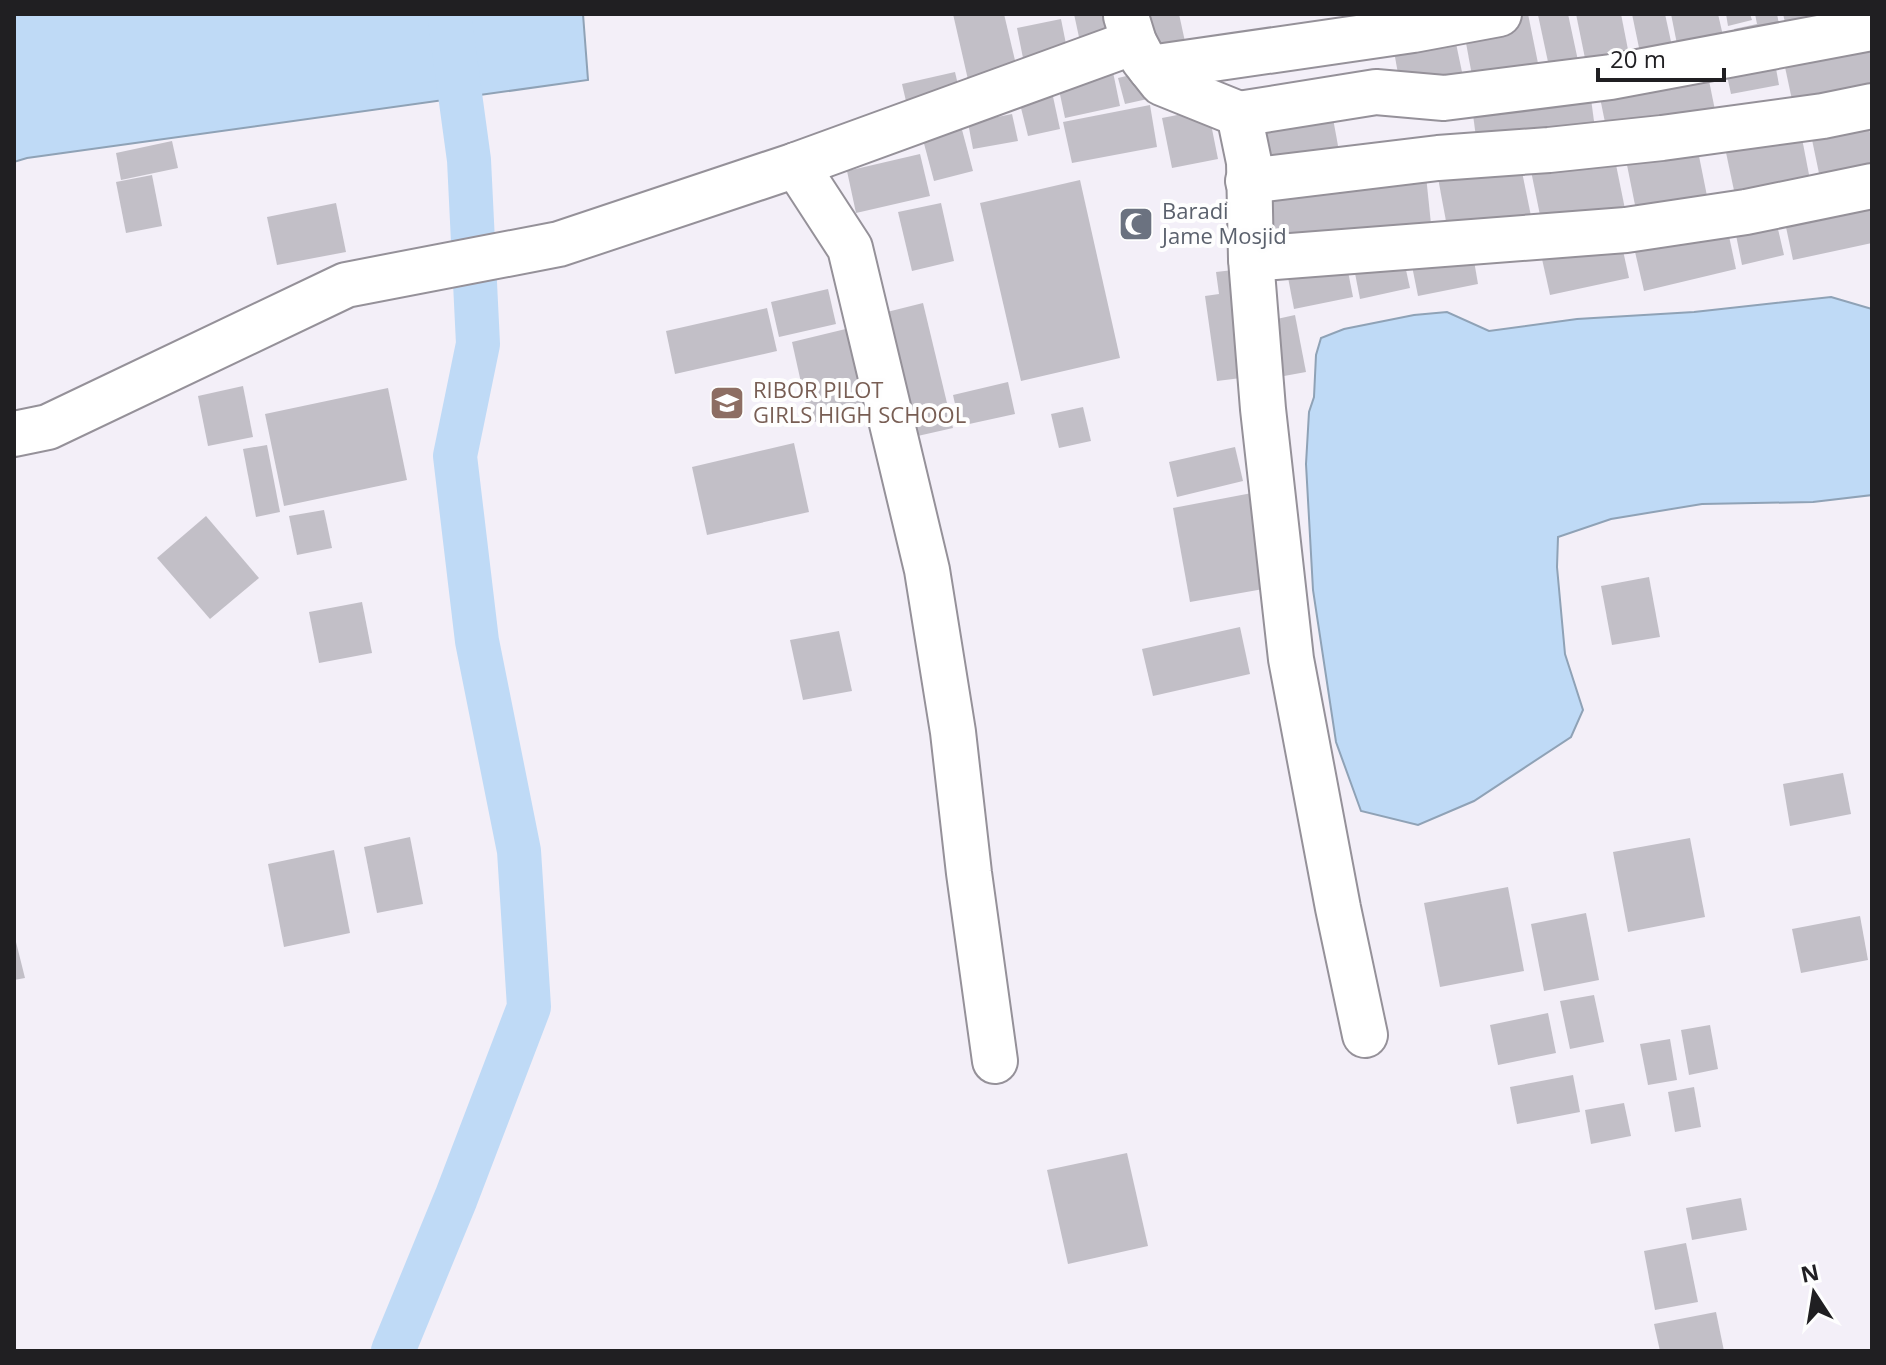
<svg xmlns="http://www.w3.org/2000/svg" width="1886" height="1365" viewBox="0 0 1886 1365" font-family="'Open Sans',sans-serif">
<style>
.water{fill:#bfdaf6;stroke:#8fa2b6;stroke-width:2}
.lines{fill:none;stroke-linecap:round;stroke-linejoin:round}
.canal{stroke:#bfdaf6;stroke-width:44}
.building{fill:#c2bfc7}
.minor-casing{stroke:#959199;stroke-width:48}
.minor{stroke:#fff;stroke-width:44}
.labels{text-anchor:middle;stroke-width:8;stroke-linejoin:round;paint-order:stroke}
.worship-label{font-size:22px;fill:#5b616d;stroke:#fefefe;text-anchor:start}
.education-label{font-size:22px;fill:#785e54;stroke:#fefefe;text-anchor:start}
</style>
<rect width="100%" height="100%" fill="#f3eff8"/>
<g class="water">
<path d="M14,14H583L588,80L27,158L14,162Z"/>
<path d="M1831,297L1872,309V495L1813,502L1702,504L1611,519L1558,537L1557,567L1565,654L1583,710L1571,737L1474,801L1418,825L1361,811L1336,742L1313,590L1306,464L1309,412L1314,397L1316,355L1321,338L1344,329L1414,315L1447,312L1489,331L1577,319L1694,312Z"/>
</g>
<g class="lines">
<path class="canal" d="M393,1351L456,1198L529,1007L519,851L477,641L455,456L478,344L469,160L449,14"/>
</g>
<g class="building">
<path d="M953,14H1004L1018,73L969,84Z"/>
<path d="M1074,14H1111L1117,42L1082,51Z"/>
<path d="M1140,14H1179L1187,51L1150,59Z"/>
<path d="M1526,14H1528L1540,73L1474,86L1463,27Z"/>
<path d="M1543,14H1568L1580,70L1551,76L1538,15Z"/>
<path d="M1576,14H1621L1631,65L1588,73Z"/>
<path d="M1632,14H1665L1675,60L1643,67Z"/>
<path d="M1671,14H1718L1724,40L1678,49Z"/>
<path d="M1726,14H1750L1752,20L1728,26Z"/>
<path d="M1755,14H1777L1782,39L1738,48L1734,29L1757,24Z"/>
<path d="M1783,14H1830L1789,39Z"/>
<path d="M1061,19L1069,59L1025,68L1017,28Z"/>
<path d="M1453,29L1462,72L1400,84L1392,41Z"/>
<path d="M1872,35V99L1795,114L1782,53Z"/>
<path d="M1773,52L1779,85L1731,94L1724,62Z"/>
<path d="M1706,66L1716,115L1608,137L1598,88Z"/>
<path d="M1147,71L1152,98L1125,104L1118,78Z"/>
<path d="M955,72L962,102L909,114L902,84Z"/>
<path d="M1113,72L1120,106L1065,118L1058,85Z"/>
<path d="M1589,84L1596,136L1478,152L1471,100Z"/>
<path d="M1052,92L1060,129L1028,136L1019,100Z"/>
<path d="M1330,102L1341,162L1263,175L1253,115Z"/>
<path d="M1150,105L1157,147L1072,163L1063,122Z"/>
<path d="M1208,109L1218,159L1172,168L1162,118Z"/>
<path d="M1012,114L1018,141L973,149L968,123Z"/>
<path d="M1867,118L1872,143V173L1821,183L1810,130Z"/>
<path d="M961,126L973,171L934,181L922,136Z"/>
<path d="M1800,128L1811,185L1736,200L1724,143Z"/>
<path d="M172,141L178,168L121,180L116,153Z"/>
<path d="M1696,141L1709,206L1638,220L1625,155Z"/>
<path d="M1613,150L1625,209L1542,225L1530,166Z"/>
<path d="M920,154L930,196L856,213L847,171Z"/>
<path d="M1520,162L1531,216L1448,232L1438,178Z"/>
<path d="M1425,166L1431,224L1262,245L1254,186Z"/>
<path d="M152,175L162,226L126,233L116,182Z"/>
<path d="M1080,180L1120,358L1021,381L980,203Z"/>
<path d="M1872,194V243L1793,260L1783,213Z"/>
<path d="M336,203L346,252L277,265L267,217Z"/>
<path d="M941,203L954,261L912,271L898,212Z"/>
<path d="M1775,216L1784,255L1742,265L1734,225Z"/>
<path d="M1726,222L1736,269L1644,291L1633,243Z"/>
<path d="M1619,232L1629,278L1550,295L1540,250Z"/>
<path d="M1472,249L1478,284L1418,296L1411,261Z"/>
<path d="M1402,252L1410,288L1360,299L1353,263Z"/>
<path d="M1345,256L1353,297L1294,309L1286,267Z"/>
<path d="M1242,269L1257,376L1217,381L1205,296L1219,294L1216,272Z"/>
<path d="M828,289L836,324L779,337L771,302Z"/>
<path d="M923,303L953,428L900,440L871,316Z"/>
<path d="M767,308L777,351L675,374L666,331Z"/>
<path d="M1295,315L1306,372L1273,378L1263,322Z"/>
<path d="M858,326L876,408L810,423L792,342Z"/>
<path d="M1008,382L1015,414L960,426L953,395Z"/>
<path d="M243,386L253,437L208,446L198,396Z"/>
<path d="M388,388L407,480L284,506L265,414Z"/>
<path d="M1083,407L1091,441L1059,448L1051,414Z"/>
<path d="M794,443L809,512L707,535L692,467Z"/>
<path d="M267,445L280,512L256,517L243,449Z"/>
<path d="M1235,447L1243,481L1177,497L1169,462Z"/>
<path d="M1252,493L1269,588L1190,602L1173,508Z"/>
<path d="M324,510L332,548L297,555L289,516Z"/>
<path d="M206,516L259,578L210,619L157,558Z"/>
<path d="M1649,577L1660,637L1612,645L1601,586Z"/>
<path d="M362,602L372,653L319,663L309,612Z"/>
<path d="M1240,627L1250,674L1153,696L1142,649Z"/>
<path d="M839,631L852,691L803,700L790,640Z"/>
<path d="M1843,773L1851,814L1790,826L1783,784Z"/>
<path d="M410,837L423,904L377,913L364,847Z"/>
<path d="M1690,838L1705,917L1628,932L1613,852Z"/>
<path d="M334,850L350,933L284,947L268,864Z"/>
<path d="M1508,887L1524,971L1440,987L1424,903Z"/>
<path d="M1586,913L1599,980L1544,991L1531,924Z"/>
<path d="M1860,916L1868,960L1801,973L1792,929Z"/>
<path d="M14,934L25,978L14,980Z"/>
<path d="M1594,995L1604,1042L1570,1049L1560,1001Z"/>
<path d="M1548,1013L1556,1053L1498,1065L1490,1025Z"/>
<path d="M1710,1025L1718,1069L1689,1075L1681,1030Z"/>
<path d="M1670,1039L1677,1080L1648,1085L1640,1044Z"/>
<path d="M1573,1075L1580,1112L1517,1124L1510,1087Z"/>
<path d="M1694,1087L1701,1127L1675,1132L1668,1092Z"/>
<path d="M1624,1103L1631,1136L1591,1144L1585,1110Z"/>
<path d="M1127,1153L1148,1246L1068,1264L1047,1170Z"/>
<path d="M1741,1198L1747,1230L1692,1240L1686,1208Z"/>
<path d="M1686,1243L1698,1302L1655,1310L1644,1251Z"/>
<path d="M1716,1312L1724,1351H1660L1654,1324Z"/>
</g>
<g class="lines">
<g class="minor-casing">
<g id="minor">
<path d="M1126,16L1134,42L1143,59L1162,83L1239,114L1249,162L1251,259L1626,230L1746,212L1872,186"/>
<path d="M1150,68L1413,30L1499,14"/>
<path d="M1239,114L1376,92L1444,98L1611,77L1872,28"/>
<path d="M796,165L850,248L927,570L953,732L969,873L995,1061"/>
<path d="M1248,181L1438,158L1549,150L1662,138L1823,116L1872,106"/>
<path d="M1251,259L1263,409L1291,659L1338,908L1365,1035"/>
<path d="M14,434L48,427L346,285L559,244L796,165L1134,42"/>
</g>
</g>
<use href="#minor" class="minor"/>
</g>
<defs>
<g id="mosque-square" transform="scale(1.8)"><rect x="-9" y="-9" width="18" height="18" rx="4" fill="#6b7280" stroke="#fefefe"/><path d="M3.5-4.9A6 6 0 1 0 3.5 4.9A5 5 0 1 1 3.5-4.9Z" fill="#fff"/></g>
<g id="school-square" transform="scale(1.8)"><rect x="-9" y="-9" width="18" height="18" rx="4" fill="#8d6e63" stroke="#fefefe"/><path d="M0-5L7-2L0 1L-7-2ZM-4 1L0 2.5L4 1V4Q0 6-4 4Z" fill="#fff"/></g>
</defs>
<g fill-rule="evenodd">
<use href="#mosque-square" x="1136" y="224"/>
<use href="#school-square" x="727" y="403"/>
</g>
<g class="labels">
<g class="worship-label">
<text x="1162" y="219">Baradi<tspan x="1162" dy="25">Jame Mosjid</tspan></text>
</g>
<g class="education-label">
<text x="753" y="398">RIBOR PILOT<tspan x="753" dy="25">GIRLS HIGH SCHOOL</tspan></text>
</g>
</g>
<rect width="1886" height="1365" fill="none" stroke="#201f22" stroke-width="32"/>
<g transform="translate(1814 1293) rotate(348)" stroke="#fefefe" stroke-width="6" paint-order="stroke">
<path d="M0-6L14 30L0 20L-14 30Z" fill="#201f22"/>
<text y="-12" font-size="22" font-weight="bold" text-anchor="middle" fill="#201f22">N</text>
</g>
<path d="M1598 68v12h126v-12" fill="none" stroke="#201f22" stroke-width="4"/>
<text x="1610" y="68" font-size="24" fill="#201f22" stroke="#fefefe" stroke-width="6" paint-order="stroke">20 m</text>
</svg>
